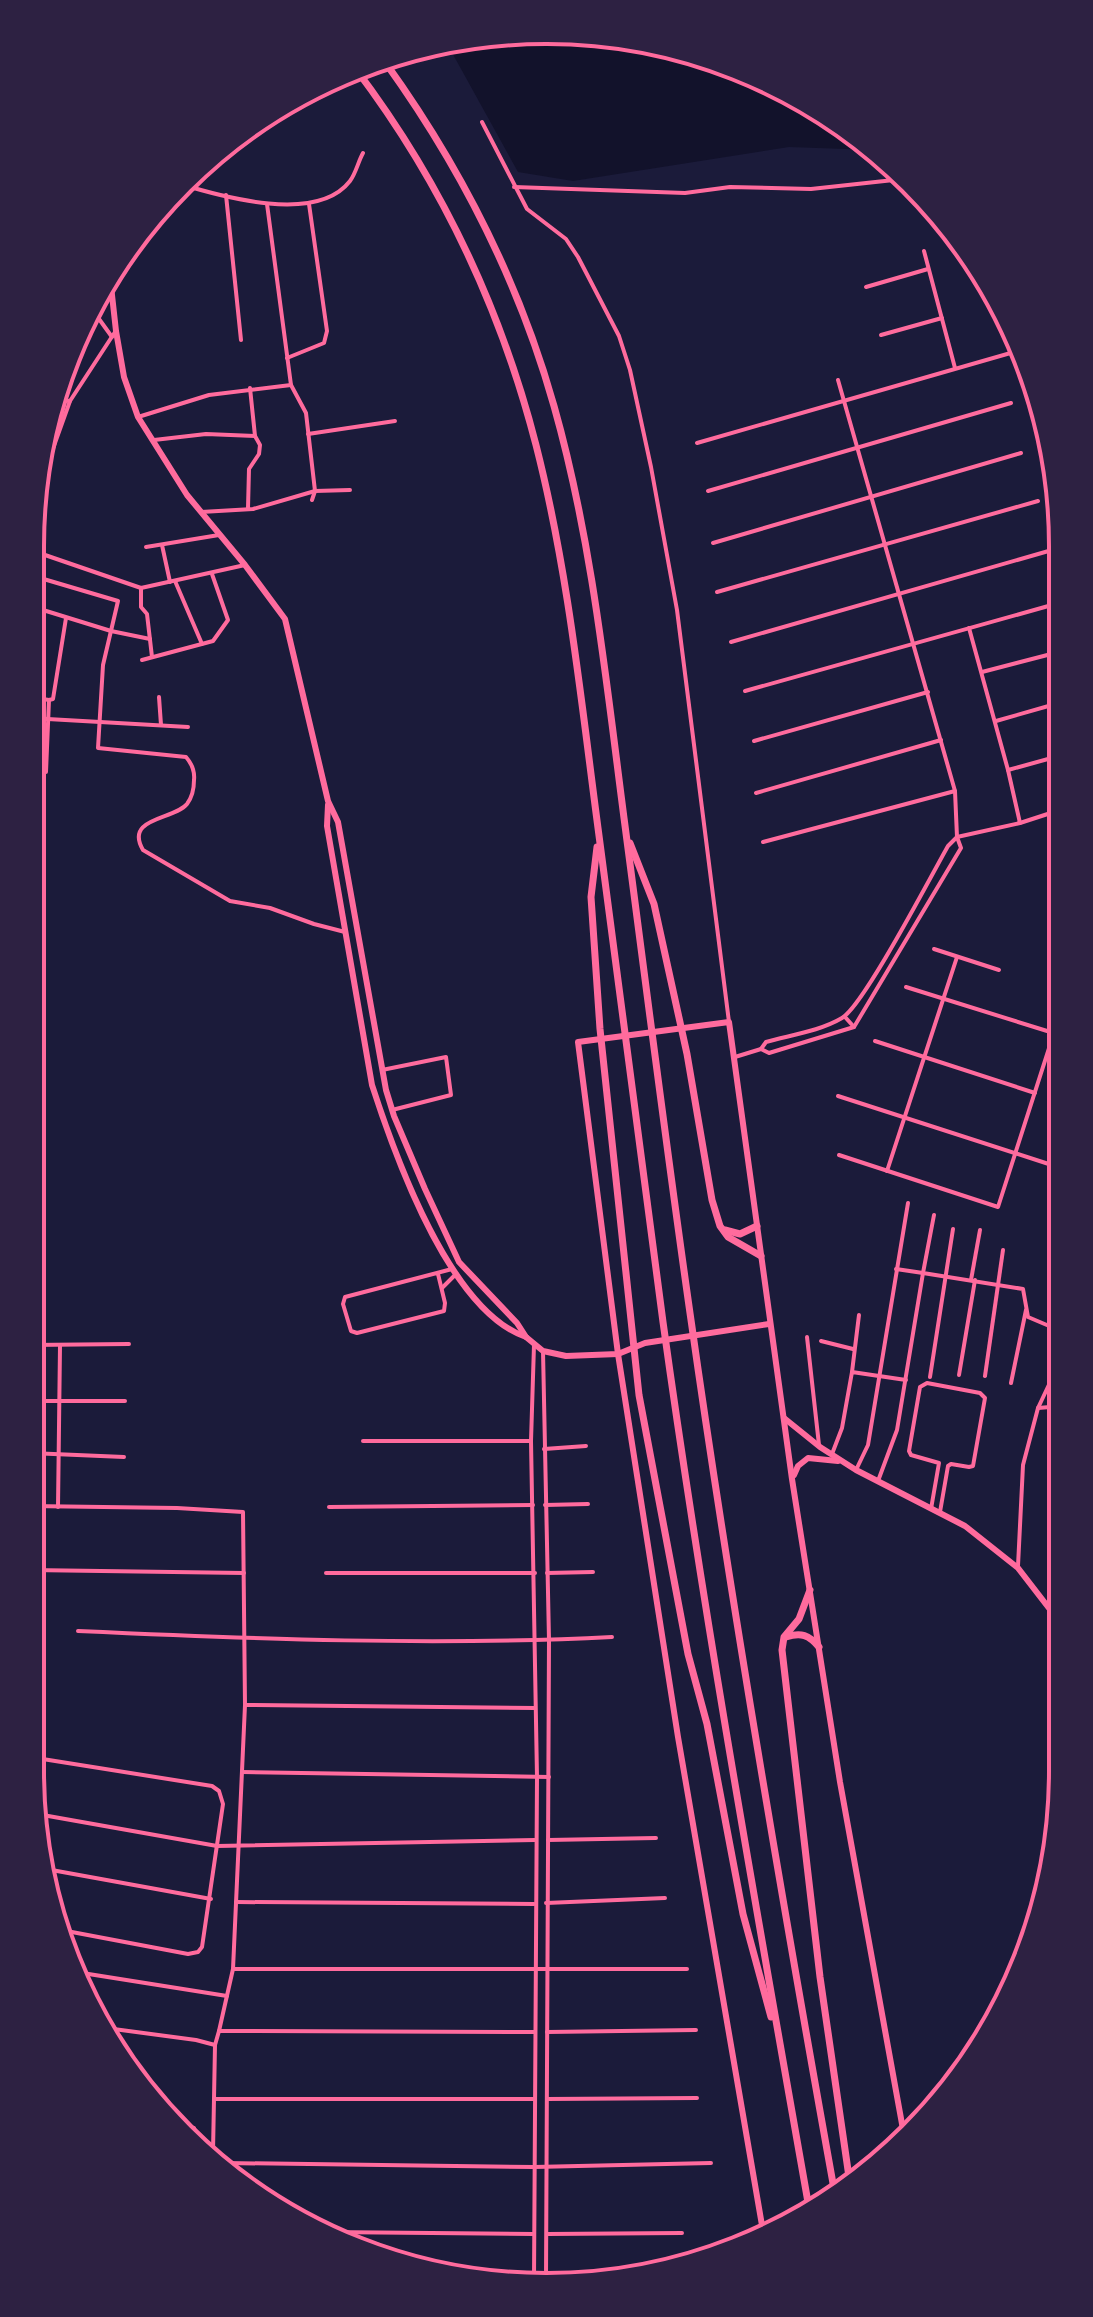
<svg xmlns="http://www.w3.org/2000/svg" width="1093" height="2317" viewBox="0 0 1093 2317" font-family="'PT Serif',serif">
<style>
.water{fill:#12122b}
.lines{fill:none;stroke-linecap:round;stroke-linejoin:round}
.minor{stroke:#ff6b9d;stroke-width:4}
.secondary{stroke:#ff6b9d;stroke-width:6}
.motorway{stroke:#ff6b9d;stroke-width:7}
.rim{fill:none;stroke:#ff6b9d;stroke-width:4}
</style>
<rect width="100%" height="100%" fill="#1b1b3a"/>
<path class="water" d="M547,30L745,69L861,136L874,150L789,147L573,181L518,172L450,49Z"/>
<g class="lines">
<g class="minor">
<path d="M482,122L527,209L566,239L578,257L619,336L630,370L651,467L677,610L729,1022"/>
<path d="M180,184C223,197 317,224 350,181C356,173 358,162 363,153"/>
<path d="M514,187L685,193L730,187L811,189L903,179"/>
<path d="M226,195L241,340"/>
<path d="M267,204L291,385L306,413L315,491L312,500"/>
<path d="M924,251L955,368"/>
<path d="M866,287L928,269"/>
<path d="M94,312L112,337"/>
<path d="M881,335L942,318"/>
<path d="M287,358L324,343L327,331L309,204"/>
<path d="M838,380L955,791L957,837L961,848L854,1027"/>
<path d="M59,400L70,401"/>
<path d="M138,417L209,395L291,385"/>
<path d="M308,434L395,421"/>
<path d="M154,440L206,434L255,436"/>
<path d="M697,443L1021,350"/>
<path d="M46,468L70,401L115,332"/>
<path d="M708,491L1011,403"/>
<path d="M248,508L249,469L259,454L260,445L255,436L250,388"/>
<path d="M201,512L253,509L315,491L350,490"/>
<path d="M713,543L1021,453"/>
<path d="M162,545L170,582"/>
<path d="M146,547L219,535"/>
<path d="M45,555L141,588L245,565"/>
<path d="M30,575L118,601L103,665L98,748L186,757C192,764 195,771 194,780C194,789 193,796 187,804C174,820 124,817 143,850L230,901L270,908L314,924L345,932"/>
<path d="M175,581L202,644"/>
<path d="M141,588V607L147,614L152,657"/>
<path d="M717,592L1038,501"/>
<path d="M30,606L111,631L150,639"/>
<path d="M969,628L1008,770L1020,823"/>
<path d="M731,642L1059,548"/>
<path d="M142,660L213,641L228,620L212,574"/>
<path d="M982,672L1059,652"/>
<path d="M745,691L1059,603"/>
<path d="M30,697L49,700"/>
<path d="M159,697L161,725"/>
<path d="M30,718L188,727"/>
<path d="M996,721L1059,703"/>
<path d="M754,741L928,692"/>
<path d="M1008,770L1059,756"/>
<path d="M30,772H46L49,700L53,699L66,618"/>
<path d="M756,793L941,740"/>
<path d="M763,842L955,791"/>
<path d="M934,949L999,970"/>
<path d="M906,987L1060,1035"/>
<path d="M875,1041L1035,1093"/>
<path d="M761,1049L769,1053L854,1027L845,1017"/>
<path d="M735,1057L761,1049L766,1042C791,1035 820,1031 842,1018C864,1005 931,876 948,846L957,837L1020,823L1060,810"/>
<path d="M382,1070L446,1057L451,1095L392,1110"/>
<path d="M838,1096L1061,1168"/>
<path d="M839,1155L998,1207L1060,1014"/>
<path d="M887,1171L957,957"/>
<path d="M934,1215L923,1273L1023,1289L1028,1317L1061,1331"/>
<path d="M1058,1229L1061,1220"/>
<path d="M438,1274L445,1303L444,1311L357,1333L351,1331L343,1304L345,1297L452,1269"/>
<path d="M971,1280L980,1230"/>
<path d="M442,1288L455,1275"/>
<path d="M807,1337L819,1445"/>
<path d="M821,1341L853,1349"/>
<path d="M30,1345L129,1344"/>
<path d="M543,1351L549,1640L546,2280"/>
<path d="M852,1372L859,1315"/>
<path d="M959,1375L975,1280"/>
<path d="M985,1376L1003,1250"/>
<path d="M930,1377L953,1229"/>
<path d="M1011,1383L1026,1310"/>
<path d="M30,1401H125"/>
<path d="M1038,1408L1062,1406"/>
<path d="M363,1441H531"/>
<path d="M544,1449L586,1446"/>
<path d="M30,1453L124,1457"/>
<path d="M832,1454L842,1428L852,1372L906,1380"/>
<path d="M856,1470L868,1445L908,1203"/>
<path d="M878,1481L897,1430L923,1273L896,1269"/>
<path d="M545,1505L588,1504"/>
<path d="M30,1506L177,1508L243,1512L245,1705L233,1969L219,2031"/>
<path d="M58,1507L60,1346"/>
<path d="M329,1507L533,1505"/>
<path d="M931,1509L939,1463L911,1455L909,1451L920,1387L927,1383L980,1393L985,1398L973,1466L969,1467L951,1464L948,1466L940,1512"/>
<path d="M1018,1566L1023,1465L1038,1408L1062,1357"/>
<path d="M30,1570L244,1573"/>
<path d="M326,1573H535"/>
<path d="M547,1573L593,1572"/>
<path d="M78,1631C255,1639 434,1646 612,1637"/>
<path d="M245,1705L535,1708"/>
<path d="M30,1757L212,1786L219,1791L223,1804L202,1947L198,1952L188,1954L56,1929"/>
<path d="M242,1772L549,1777"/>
<path d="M37,1814L217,1846L535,1840"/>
<path d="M548,1840L656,1838"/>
<path d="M46,1869L211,1899"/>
<path d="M236,1902L534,1904"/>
<path d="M546,1903L665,1898"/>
<path d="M233,1969H687"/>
<path d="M76,1972L227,1996"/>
<path d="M106,2028L196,2040L215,2045"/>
<path d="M547,2032L696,2030"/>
<path d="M214,2099H534"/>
<path d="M547,2099L697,2098"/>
<path d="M183,2126L194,2128L197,2138"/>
<path d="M213,2152L215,2045L219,2031L534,2032"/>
<path d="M226,2163L534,2167L711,2163"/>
<path d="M326,2232L534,2234"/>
<path d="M547,2234L682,2233"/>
<path d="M534,2280L537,1777L531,1441L534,1345"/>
</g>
<g class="secondary">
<path d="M111,286L116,331L124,377L138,417L187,495L245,565L285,619L328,801L338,822L386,1090L394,1116L425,1189L459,1262L517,1323L526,1337L543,1351L566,1356L618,1354L645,1343L769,1324"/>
<path d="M328,805L327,826L372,1085C395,1156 450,1311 526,1337"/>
<path d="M784,1418L820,1447L856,1470L965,1526L1018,1568L1062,1625"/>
<path d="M794,1475L798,1466L808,1458L838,1461"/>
<path d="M764,2237L678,1737L618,1354L578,1042L729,1022L792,1479L840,1782L904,2135"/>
</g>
<g class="motorway">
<path d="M385,62C460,166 519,282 554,406C592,540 606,680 624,818C646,985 667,1153 691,1320C732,1610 782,1900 834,2189"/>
<path d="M355,68C440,180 501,309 536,445C568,570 581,700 598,828C620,992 641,1157 663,1322C704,1618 757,1913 809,2208"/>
<path d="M630,843L654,904L687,1054L712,1200L720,1226L728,1237L761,1256"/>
<path d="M597,847L591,897L600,1029L639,1395L688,1654L707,1724L743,1914L771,2017"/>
<path d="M725,1230L740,1234L757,1226"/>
<path d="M810,1590L799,1619L784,1637L782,1650L820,1977L849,2177"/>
<path d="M786,1637C801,1632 809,1635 819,1647"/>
</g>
</g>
<path d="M0 0H1093V2317H0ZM546 44H547A502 502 0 0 1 1049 546V1771A502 502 0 0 1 547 2273H546A502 502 0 0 1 44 1771V546A502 502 0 0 1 546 44Z" fill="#2d2142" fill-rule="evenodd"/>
<path class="rim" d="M546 44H547A502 502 0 0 1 1049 546V1771A502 502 0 0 1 547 2273H546A502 502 0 0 1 44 1771V546A502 502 0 0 1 546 44Z"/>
</svg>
